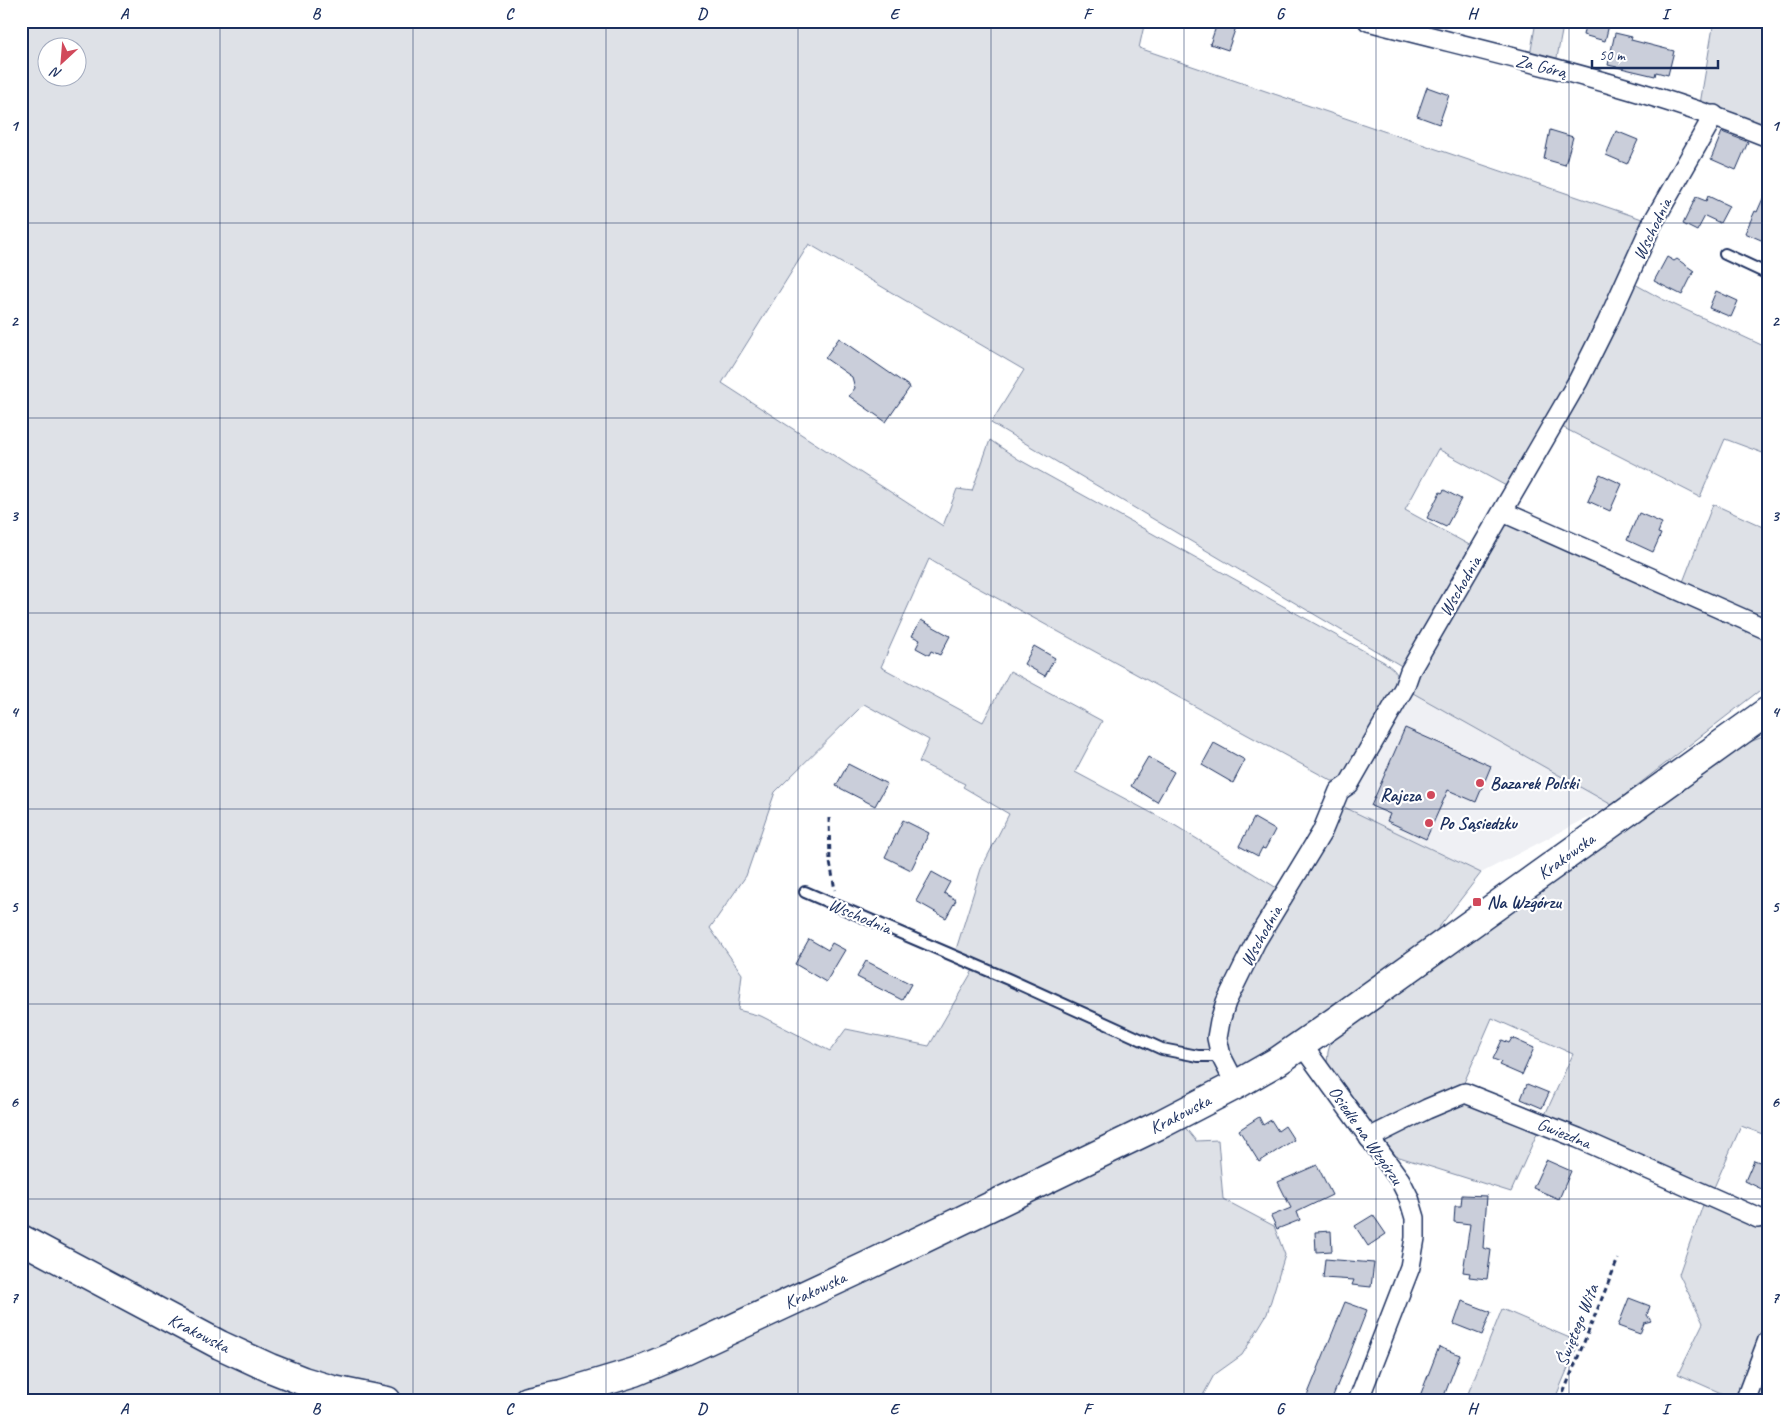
<svg xmlns="http://www.w3.org/2000/svg" width="1789" height="1422" viewBox="0 0 1789 1422" font-family="Caveat,sans-serif">
<style>
.built{fill:#eff0f4}
.green{fill:#dee1e7;stroke:#7c88a2;fill-rule:evenodd}
.building{fill:#caceda;stroke:#1b2f5e}
.lines{fill:none;stroke-linecap:round;stroke-linejoin:round}
.lane-casing{stroke:#1b2f5e;stroke-width:14}
.street-casing{stroke:#1b2f5e;stroke-width:22}
.secondary-casing{stroke:#1b2f5e;stroke-width:31}
.path{stroke:#1b2f5e;stroke-width:3;stroke-dasharray:5 4;stroke-linecap:butt}
.lane{stroke:#fff;stroke-width:10}
.street{stroke:#fff;stroke-width:19}
.secondary{stroke:#fff;stroke-width:28}
.grid{fill:none;stroke:#1b2f5e;stroke-width:1;stroke-opacity:0.55}
.poi-dot{fill:#d1495b;stroke:#fff;stroke-width:2}
.labels{text-anchor:middle;stroke-width:4.5;stroke-linejoin:round;paint-order:stroke}
.street-label{font-size:18px;fill:#1b2f5e;stroke:#fff}
.poi-label{font-size:18px;font-weight:bold;fill:#1b2f5e;stroke:#fff;text-anchor:start}
.neatline{fill:none;stroke:#1b2f5e;stroke-width:2}
.grid-label{font-size:16px;text-anchor:middle;font-weight:bold;fill:#1b2f5e}
</style>
<rect width="100%" height="100%" fill="#fff"/>
<filter id="ink" filterUnits="userSpaceOnUse"><feTurbulence type="fractalNoise" baseFrequency=".02" numOctaves="2"/><feDisplacementMap in="SourceGraphic" scale="10" xChannelSelector="R" yChannelSelector="G"/><feConvolveMatrix kernelMatrix="1 2 1 2 8 2 1 2 1" color-interpolation-filters="sRGB"/></filter>
<g filter="url(#ink)">
<path class="built" d="M1404,688L1612,805L1481,873L1344,807Z"/>
<g class="green">
<path d="M21,21H1145L1139,48L1651,222L1597,335L1508,487L1438,449L1405,510L1475,548L1510,506L1683,582L1713,504L1768,529V684L1612,805L1404,688L1410,671L991,423L1024,370L809,244L722,383L943,526L957,489L972,491L990,440L1018,459L1384,662C1396,671 1400,673 1396,688L1345,775L1338,781H1332L960,578L929,559L881,667L983,722L1010,671L1102,721L1075,772L1176,826L1285,893L1289,894L1344,807L1481,873L1433,935L1236,1085L1176,1116L1196,1141L1218,1140L1223,1199L1274,1226L1285,1255L1267,1314L1242,1355L1214,1375L1200,1401H21ZM48,48H78V78H48ZM864,704L929,740L919,762L965,784L963,787L1009,814L981,869L954,956L976,965L929,1046L846,1029L830,1051L761,1016L738,1010L742,974L710,928L746,876L775,792Z"/>
<path d="M1536,21H1564L1556,63L1530,56Z"/>
<path d="M1714,21H1768V137L1699,110Z"/>
<path d="M1631,282L1662,299L1768,348V455L1725,439L1700,497L1556,424Z"/>
<path d="M1768,735V1136L1741,1126L1712,1192L1543,1119L1573,1054L1492,1018L1463,1085L1378,1126L1372,1125L1327,1064L1328,1052L1331,1041L1346,1029L1734,748Z"/>
<path d="M1461,1100L1539,1129L1511,1192L1396,1156L1382,1137Z"/>
<path d="M1704,1202L1768,1231V1401H1739L1678,1374L1703,1323L1679,1274Z"/>
<path d="M1502,1309L1579,1342L1554,1401H1465Z"/>
</g>
<g class="building">
<path d="M1218,21L1236,27L1228,50L1210,44Z"/>
<path d="M1586,21H1610L1605,41L1583,35Z"/>
<path d="M1615,33L1632,37L1631,40L1674,51L1668,75L1656,72L1655,76L1608,65Z"/>
<path d="M1427,87L1449,95L1439,124L1417,116Z"/>
<path d="M1550,130L1573,137L1565,165L1544,159Z"/>
<path d="M1616,131L1638,140L1627,164L1606,155Z"/>
<path d="M1722,132L1748,142L1736,170L1711,159Z"/>
<path d="M1768,187V243L1745,233L1755,211L1757,212Z"/>
<path d="M1708,196L1729,206L1720,223L1705,216L1697,231L1683,224L1696,197L1706,201Z"/>
<path d="M1667,257L1674,261L1677,259L1694,271L1682,295L1654,281Z"/>
<path d="M1716,291L1738,301L1731,317L1709,308Z"/>
<path d="M839,338L910,387L886,422L849,396L855,388L852,377L825,358Z"/>
<path d="M1600,474L1622,484L1610,511L1588,501Z"/>
<path d="M1444,490L1461,499L1446,527L1427,518L1440,492L1442,493Z"/>
<path d="M1639,513L1662,523L1658,533L1661,534L1653,552L1627,540Z"/>
<path d="M921,620L950,636L940,655L931,651L929,655L916,648L920,640L912,636Z"/>
<path d="M1034,646L1055,658L1045,676L1024,664Z"/>
<path d="M1405,728L1491,766L1476,802L1448,790L1426,839L1387,821L1390,814L1371,806Z"/>
<path d="M1214,743L1245,760L1233,783L1202,765Z"/>
<path d="M1148,757L1174,772L1157,802L1131,786Z"/>
<path d="M848,764L887,784L875,806L836,786Z"/>
<path d="M1254,818L1275,830L1265,849L1262,848L1258,856L1239,846Z"/>
<path d="M903,820L929,833L911,870L885,857Z"/>
<path d="M932,872L950,882L944,893L956,900L946,918L916,901Z"/>
<path d="M809,939L828,950L832,943L845,950L826,982L795,964Z"/>
<path d="M866,961L911,984L902,1000L857,977Z"/>
<path d="M1512,1038L1534,1048L1522,1075L1499,1065L1501,1062L1493,1059L1502,1040L1509,1043Z"/>
<path d="M1527,1084L1549,1093L1542,1108L1521,1099Z"/>
<path d="M1259,1117L1263,1125L1271,1120L1278,1131L1285,1126L1294,1140L1259,1162L1239,1130Z"/>
<path d="M1546,1160L1571,1171L1559,1199L1533,1188Z"/>
<path d="M1754,1160L1768,1165V1192L1745,1181Z"/>
<path d="M1317,1165L1332,1195L1297,1212L1300,1220L1277,1229L1271,1216L1291,1208L1278,1182Z"/>
<path d="M1462,1195L1487,1196L1483,1248L1491,1250L1487,1279L1469,1277L1470,1273L1463,1272L1470,1224L1454,1222L1455,1206H1461Z"/>
<path d="M1373,1215L1386,1234L1368,1246L1355,1226Z"/>
<path d="M1331,1231L1332,1251L1316,1252L1315,1232Z"/>
<path d="M1325,1259L1374,1263L1371,1287L1352,1285L1354,1280L1323,1278Z"/>
<path d="M1629,1298L1650,1306L1647,1315L1651,1321L1644,1323L1640,1334L1618,1326Z"/>
<path d="M1462,1301L1491,1312L1482,1335L1454,1324Z"/>
<path d="M1345,1302L1367,1310L1341,1376L1331,1401H1305Z"/>
<path d="M1439,1347L1460,1355L1442,1401H1418Z"/>
</g>
<g class="lines">
<g class="lane-casing">
<g id="lane">
<path d="M1725,254L1768,274"/>
<path d="M805,892L1008,979L1162,1049L1198,1056H1221"/>
</g>
</g>
<g class="street-casing">
<g id="street">
<path d="M1368,21C1503,56 1639,85 1768,137"/>
<path d="M1503,512L1768,630"/>
<path d="M1302,1045L1400,1180L1409,1198L1415,1218V1238L1410,1267L1358,1401"/>
<path d="M1236,1085L1221,1056L1217,1038L1220,1021L1226,1002L1256,941L1322,832L1339,791L1349,784L1404,688L1410,671L1578,381L1607,323L1652,224L1714,115"/>
<path d="M1369,1138L1427,1109L1465,1093L1578,1138L1758,1218"/>
<path d="M1745,1401L1768,1340"/>
</g>
</g>
<g class="secondary-casing">
<g id="secondary">
<path d="M21,1239L220,1345L270,1368L303,1381L333,1390L387,1401"/>
<path d="M527,1401L562,1394L635,1372L676,1355L867,1266L1159,1125L1236,1085L1278,1061L1337,1020L1768,711"/>
</g>
</g>
<g class="path">
<path d="M829,818L830,862L835,890"/>
<path d="M1560,1401L1618,1259"/>
</g>
<use href="#lane" class="lane"/>
<use href="#street" class="street"/>
<use href="#secondary" class="secondary"/>
</g>
</g>
<path class="grid" d="M220,21V1401M413,21V1401M606,21V1401M798,21V1401M991,21V1401M1184,21V1401M1376,21V1401M1569,21V1401M21,223H1768M21,418H1768M21,613H1768M21,809H1768M21,1004H1768M21,1199H1768"/>
<g class="poi-dot">
<circle cx="1480" cy="783" r="5"/>
<circle cx="1431" cy="795" r="5"/>
<circle cx="1429" cy="823" r="5"/>
<rect x="1472" y="897" width="10" height="10" rx="2.5"/>
</g>
<g class="labels">
<g class="street-label">
<text transform="translate(1541 66) rotate(14)" y="6">Za Górą</text>
<text transform="translate(1652 229) rotate(-64)" y="6">Wschodnia</text>
<text transform="translate(1460 586) rotate(-60)" y="6">Wschodnia</text>
<text transform="translate(1566 856) rotate(-36)" y="6">Krakowska</text>
<text transform="translate(860 916) rotate(23)" y="6">Wschodnia</text>
<text transform="translate(1261 936) rotate(-61)" y="6">Wschodnia</text>
<text transform="translate(1180 1114) rotate(-27)" y="6">Krakowska</text>
<text transform="translate(1564 1133) rotate(22)" y="6">Gwiezdna</text>
<text transform="translate(1366 1135) rotate(55)" y="6">Osiedle na Wzgórzu</text>
<text transform="translate(815 1290) rotate(-25)" y="6">Krakowska</text>
<text transform="translate(1577 1325) rotate(-68)" y="6">Świętego Wita</text>
<text transform="translate(199 1333) rotate(27)" y="6">Krakowska</text>
</g>
<g class="poi-label">
<text x="1490" y="789">Bazarek Polski</text>
<text x="1421" y="801" text-anchor="end">Rajcza</text>
<text x="1439" y="829">Po Sąsiedzku</text>
<text x="1487" y="908">Na Wzgórzu</text>
</g>
</g>
<rect width="1789" height="1422" fill="none" stroke="#fff" stroke-width="55"/>
<g transform="translate(62 62) rotate(206)"><circle r="24" fill="#ffffff" stroke="#a4acbf"/>
<path d="M0-4L9 19L0 12L-9 19Z" fill="#d1495b"/>
<text y="-8" font-size="14" font-weight="bold" text-anchor="middle" fill="#1b2f5e">N</text>
</g>
<path d="M1592 60v8h126v-8" fill="none" stroke="#1b2f5e" stroke-width="2.5"/>
<text x="1599" y="60" font-size="15" fill="#1b2f5e" stroke="#ffffff" stroke-width="4" paint-order="stroke">50 m</text>
<rect x="28" y="28" width="1734" height="1366" class="neatline"/>
<g class="grid-label">
<text x="124" y="19">A</text>
<text x="316" y="19">B</text>
<text x="509" y="19">C</text>
<text x="702" y="19">D</text>
<text x="894" y="19">E</text>
<text x="1087" y="19">F</text>
<text x="1280" y="19">G</text>
<text x="1472" y="19">H</text>
<text x="1665" y="19">I</text>
<text x="14" y="131">1</text>
<text x="1775" y="131">1</text>
<text x="14" y="326">2</text>
<text x="1775" y="326">2</text>
<text x="14" y="521">3</text>
<text x="1775" y="521">3</text>
<text x="14" y="717">4</text>
<text x="1775" y="717">4</text>
<text x="14" y="912">5</text>
<text x="1775" y="912">5</text>
<text x="14" y="1107">6</text>
<text x="1775" y="1107">6</text>
<text x="14" y="1303">7</text>
<text x="1775" y="1303">7</text>
<text x="124" y="1414">A</text>
<text x="316" y="1414">B</text>
<text x="509" y="1414">C</text>
<text x="702" y="1414">D</text>
<text x="894" y="1414">E</text>
<text x="1087" y="1414">F</text>
<text x="1280" y="1414">G</text>
<text x="1472" y="1414">H</text>
<text x="1665" y="1414">I</text>
</g>
</svg>
